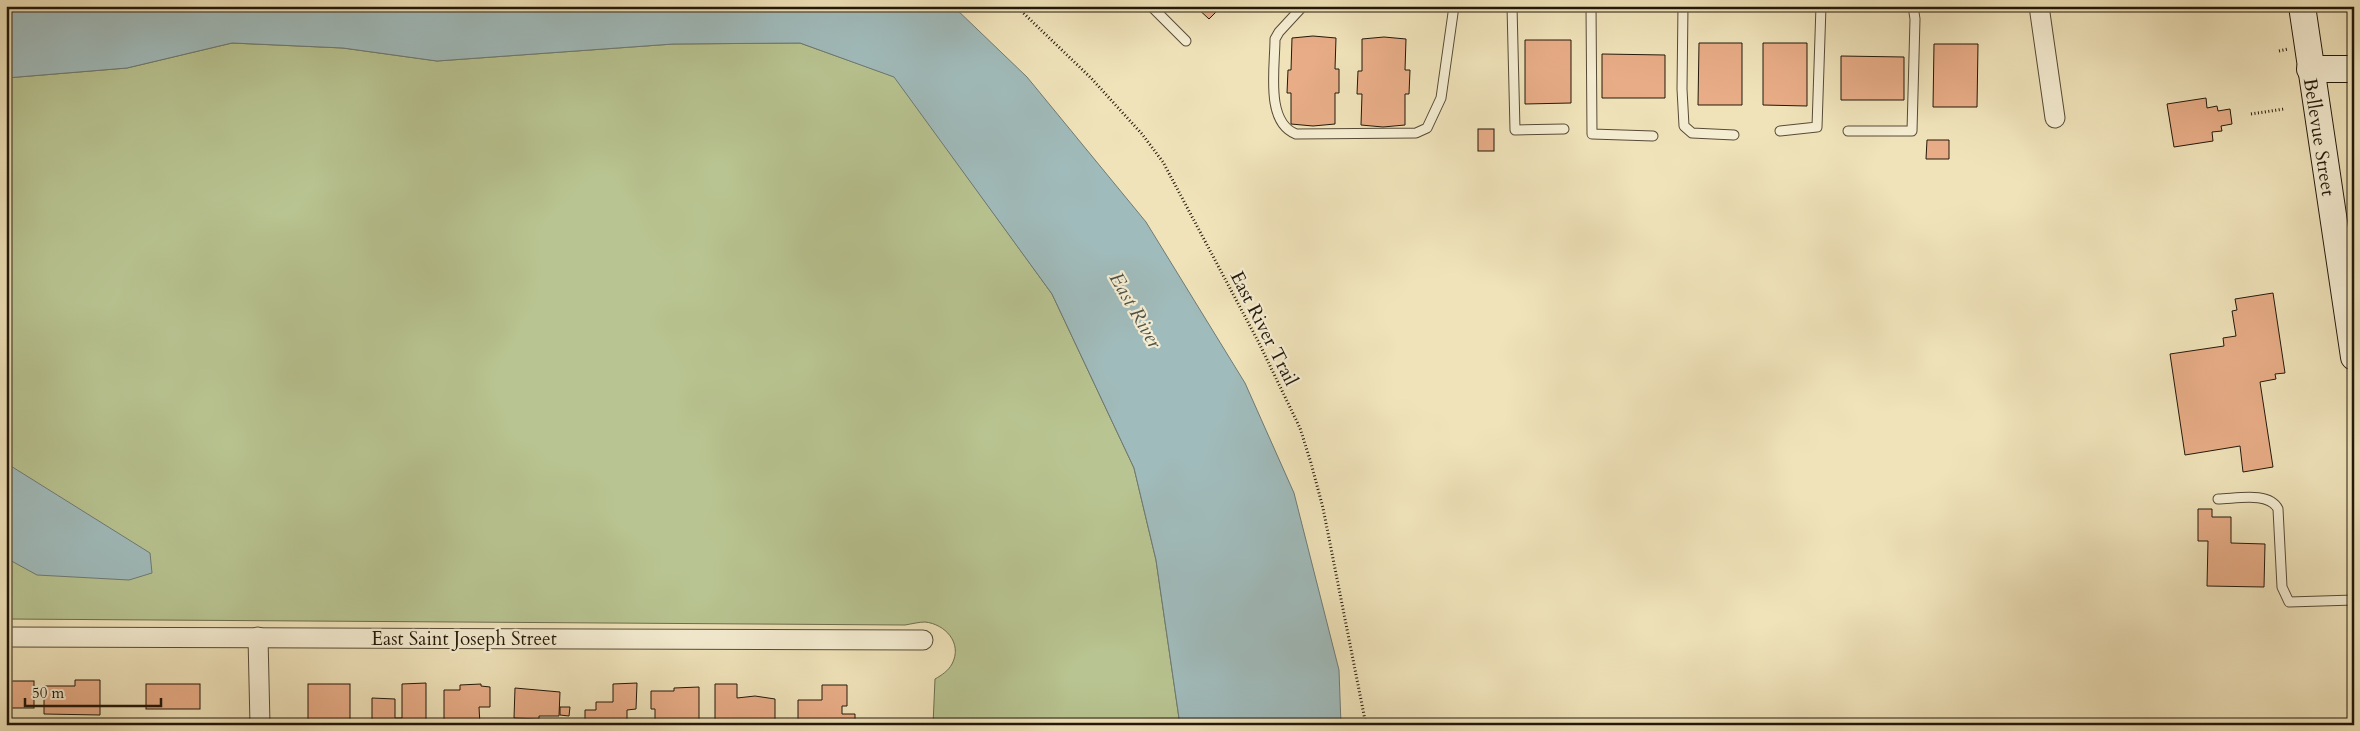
<svg xmlns="http://www.w3.org/2000/svg" width="2360" height="731" viewBox="0 0 2360 731" font-family="Cardo,serif">
<style>
.green{fill:#b8c491;stroke:#6d6e4e}
.water{fill:#a0bbbb;stroke:#6e7a74}
.building{fill:#e8ad87;stroke:#22180a}
.lines{fill:none;stroke-linecap:round;stroke-linejoin:round}
.lane-casing{stroke:#564b36;stroke-width:11}
.street-casing{stroke:#564b36;stroke-width:21}
.secondary-casing{stroke:#22180a;stroke-width:28}
.path{stroke:#22180a;stroke-width:3;stroke-dasharray:1 2.5;stroke-linecap:butt}
.lane{stroke:#f5edd2;stroke-width:9}
.street{stroke:#f5edd2;stroke-width:19}
.secondary{stroke:#f5edd2;stroke-width:26}
.labels{text-anchor:middle;stroke-width:4.5;stroke-linejoin:round;paint-order:stroke}
.street-label{font-size:19px;fill:#22180a;stroke:#f5edd2}
.water-label{font-size:20px;font-style:italic;fill:#4e5148;stroke:#f5edd2}
</style>
<rect width="100%" height="100%" fill="#f0e3ba"/>
<filter id="stains"><feTurbulence type="fractalNoise" baseFrequency=".004" numOctaves="4"/><feColorMatrix values="0 0 0 0 .2 0 0 0 0 .09 0 0 0 0 .02 0 0 0 .5 -.17"/></filter>
<radialGradient id="worn" r=".72"><stop offset=".6" stop-color="#630" stop-opacity="0"/><stop offset="1" stop-color="#630" stop-opacity=".3"/></radialGradient>
<path class="green" d="M232,43L343,48L437,61L673,44L800,43L895,77L1052,294L1134,468L1156,560L1180,725H933L935,679C942,675 948,671 952,664C963,643 945,624 925,622C919,622 911,624 905,625L6,619V78L127,68Z"/>
<g class="water">
<path d="M6,6H953L1027,77L1146,222L1245,383L1294,493L1339,670L1341,725H1180L1156,560L1134,468L1052,294L894,77L800,43L673,44L437,61L343,48L232,43L127,68L6,78Z"/>
<path d="M6,463L150,553L152,573L129,580L37,575L6,558Z"/>
</g>
<g class="building">
<path d="M1195,6H1222L1209,19Z"/>
<path d="M1313,36L1336,38L1335,69H1339V93H1335V124L1313,126L1291,124V93H1287L1288,70H1291L1292,38Z"/>
<path d="M1384,37L1406,39L1405,70H1410L1409,94H1405V125L1383,127L1361,125L1362,94H1357L1358,71H1362V39Z"/>
<path d="M1525,40H1571V103L1525,104Z"/>
<path d="M1699,43H1742V105H1698Z"/>
<path d="M1763,43H1807V106L1763,105Z"/>
<path d="M1934,44H1978L1977,107H1933Z"/>
<path d="M1602,54L1665,55V98H1602Z"/>
<path d="M1841,56L1904,57V100H1841Z"/>
<path d="M2206,98L2207,108L2217,106L2218,111L2230,109L2232,124L2221,126L2222,131L2212,132L2213,141L2174,147L2167,104Z"/>
<rect x="1478" y="129" width="16" height="22"/>
<path d="M1927,140H1949V159H1926Z"/>
<path d="M2273,293L2285,373L2275,374L2276,379L2260,382L2273,467L2243,472L2240,446L2185,455L2170,354L2224,346L2223,338L2236,336L2232,311L2237,310L2235,299Z"/>
<path d="M2198,509H2212V517H2231V543L2265,544L2264,587L2207,586L2208,541H2198Z"/>
<path d="M75,680H100V715L44,714V686H75Z"/>
<rect x="6" y="681" width="28" height="27"/>
<path d="M426,683V725H372V698L395,699V718H402V684Z"/>
<path d="M637,683L636,709L627,710V725H585V710H596V702H613V684Z"/>
<rect x="146" y="684" width="54" height="25"/>
<rect x="308" y="684" width="42" height="41"/>
<path d="M481,684V686L490,687V707H479L480,725H444V690H460V685Z"/>
<path d="M715,684H737V698L755,696L775,699V724L715,725Z"/>
<path d="M822,685H847V706H842V714H855V725H798V700H822Z"/>
<path d="M699,687V724L655,725V709H651V691H674V688Z"/>
<path d="M515,688L560,692L559,716H539V719L514,718Z"/>
<path d="M560,707H570L569,716L560,715Z"/>
</g>
<g class="lines">
<g class="lane-casing">
<g id="lane">
<path d="M1151,6L1186,41"/>
<path d="M1303,6L1279,32L1275,39C1275,68 1265,122 1296,134L1416,133L1427,128L1441,98L1454,6"/>
<path d="M1512,6L1515,130L1564,129"/>
<path d="M1591,6L1592,134L1653,136"/>
<path d="M1683,6L1682,89L1684,126L1692,133L1734,135"/>
<path d="M1780,131L1817,127L1821,6"/>
<path d="M1848,131H1912L1915,19L1913,6"/>
<path d="M2218,499C2235,499 2269,491 2278,509L2282,587L2289,602L2354,600"/>
</g>
</g>
<g class="street-casing">
<g id="street">
<path d="M2039,6L2055,118"/>
<path d="M6,637L923,640"/>
<path d="M258,637L260,725"/>
</g>
</g>
<g class="secondary-casing">
<g id="secondary">
<path d="M2302,6L2354,357"/>
<path d="M2310,69H2354"/>
</g>
</g>
<g class="path">
<path d="M1016,6L1091,78L1142,134L1163,162L1259,343L1300,428L1311,463L1323,508L1366,725"/>
<path d="M2279,51L2288,49"/>
<path d="M2251,114L2284,109"/>
</g>
<use href="#lane" class="lane"/>
<use href="#street" class="street"/>
<use href="#secondary" class="secondary"/>
</g>
<g class="labels">
<g class="street-label">
<text transform="translate(2320 137) rotate(81)" y="7">Bellevue Street</text>
<text transform="translate(1265 328) rotate(63)" y="7">East River Trail</text>
<text x="464" y="645">East Saint Joseph Street</text>
</g>
<g class="water-label">
<text transform="translate(1136 310) rotate(60)" y="7">East River</text>
</g>
</g>
<rect width="2360" height="731" fill="none" stroke="#f0e3ba" stroke-width="25"/>
<rect x="8" y="8" width="2345" height="716" fill="none" stroke="#22180a" stroke-width="2.5"/>
<rect x="12" y="12" width="2335" height="706" fill="none" stroke="#22180a"/>
<path d="M25 698v8h136v-8" fill="none" stroke="#22180a" stroke-width="2.5"/>
<text x="32" y="698" font-size="15" fill="#22180a" stroke="#f5edd2" stroke-width="4" paint-order="stroke">50 m</text>
<rect width="100%" height="100%" filter="url(#stains)"/>
<rect width="100%" height="100%" fill="url(#worn)"/>
</svg>
